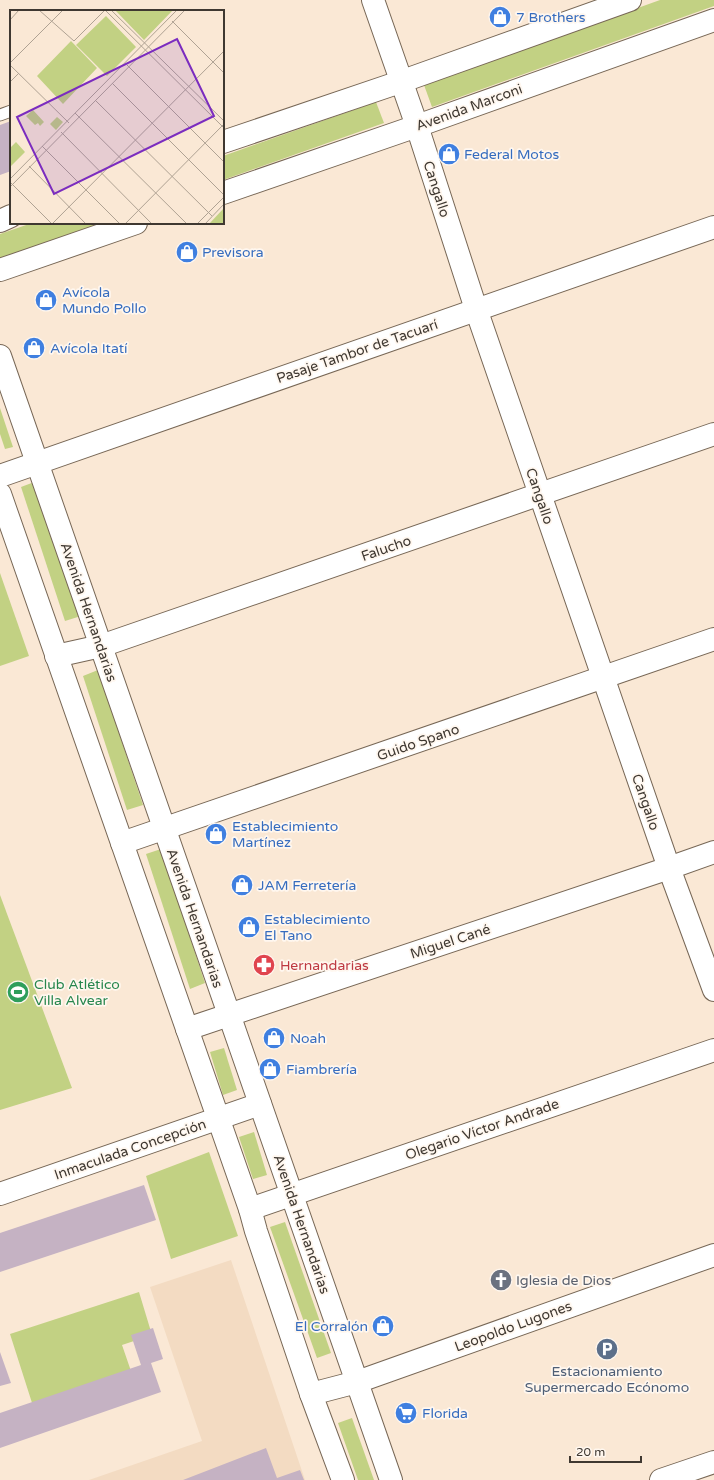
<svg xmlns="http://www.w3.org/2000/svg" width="714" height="1480" viewBox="0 0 714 1480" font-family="'Varela Round',sans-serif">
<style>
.built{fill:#f3dbc2}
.green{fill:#c2d183}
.building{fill:#c5b2c3}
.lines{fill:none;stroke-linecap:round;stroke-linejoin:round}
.lane-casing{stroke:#776756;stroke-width:13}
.street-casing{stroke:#776756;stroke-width:24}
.secondary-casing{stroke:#776756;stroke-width:24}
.lane{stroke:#fff;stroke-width:11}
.street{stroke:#fff;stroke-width:22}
.secondary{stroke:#fff;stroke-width:22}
.labels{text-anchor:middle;stroke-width:3.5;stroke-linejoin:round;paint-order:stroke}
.shop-label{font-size:14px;fill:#366cbe;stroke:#fff7ef;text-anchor:start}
.street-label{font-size:14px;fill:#3f3831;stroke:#fff7ef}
.health-label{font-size:14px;fill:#be3a42;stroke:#fff7ef;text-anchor:start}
.leisure-label{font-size:14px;fill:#27864d;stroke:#fff7ef;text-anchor:start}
.worship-label{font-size:14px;fill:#5b616d;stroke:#fff7ef;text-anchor:start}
.service-label{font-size:14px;fill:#4e5e75;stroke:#fff7ef}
.inset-road{fill:none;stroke:#afa293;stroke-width:1}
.view{fill:#7b2cbf;fill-opacity:0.15;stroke:#7b2cbf;stroke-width:2}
.inset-edge{fill:none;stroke:#3f3831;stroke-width:2}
</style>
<rect width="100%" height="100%" fill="#fae8d5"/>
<path class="built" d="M231,1260L305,1480H89L202,1441L150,1287Z"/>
<g class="green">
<path d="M660,0H714V6L432,107L424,85Z"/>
<path d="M376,102L384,123L223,180V156Z"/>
<path d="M32,223H101L0,259V234Z"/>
<path d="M0,408L13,447L5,449L0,434Z"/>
<path d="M37,481L81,616L65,621L21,487Z"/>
<path d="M0,573L29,656L0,666Z"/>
<path d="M98,670L143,805L127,810L83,676Z"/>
<path d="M161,849L205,983L190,989L146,854Z"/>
<path d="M0,895L72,1088L0,1110Z"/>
<path d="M224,1048L237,1090L223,1095L210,1052Z"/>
<path d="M254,1132L267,1175L253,1179L239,1137Z"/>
<path d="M209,1152L238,1236L171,1259L146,1176Z"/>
<path d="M285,1222L331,1353L317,1358L270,1227Z"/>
<path d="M139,1292L152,1335L122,1345L132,1374L33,1406L10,1334Z"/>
<path d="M352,1418L374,1480H358L338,1423Z"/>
</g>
<g class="building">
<path d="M11,121V171L0,175V125Z"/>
<path d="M144,1185L156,1220L0,1272V1233Z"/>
<path d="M153,1328L163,1359L151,1363L161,1392L0,1448V1413L141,1365L131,1335Z"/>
<path d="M0,1352L11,1383L0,1386Z"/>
<path d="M266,1448L277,1478L300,1470L304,1480H183Z"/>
</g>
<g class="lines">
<g class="lane-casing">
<path id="lane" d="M0,115L11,111"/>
</g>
<g class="street-casing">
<g id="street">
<path d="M373,0L417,126L476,309L669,868L714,990"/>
<path d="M0,476L714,227"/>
<path d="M56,656L101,646L714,434"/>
<path d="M122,843L714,639"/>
<path d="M187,1029L669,868L714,852"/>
<path d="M250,1209L714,1050"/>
<path d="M311,1394L357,1382L714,1255"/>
<path d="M661,1480L714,1462"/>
</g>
</g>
<g class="secondary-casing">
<g id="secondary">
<path d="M223,142L400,82L630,0"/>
<path d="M223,193L417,126L714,20"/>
<path d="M0,221L11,216"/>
<path d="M0,270L136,223"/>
<path d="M0,356L391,1480"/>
<path d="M0,494L250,1209L256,1231L311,1394L343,1480"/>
<path d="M0,1194L260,1104"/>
</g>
</g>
<use href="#lane" class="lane"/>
<use href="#street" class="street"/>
<use href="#secondary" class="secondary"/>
</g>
<defs>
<g id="shop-disc" transform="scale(1.15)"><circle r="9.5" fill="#3f7fe0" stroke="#fff7ef"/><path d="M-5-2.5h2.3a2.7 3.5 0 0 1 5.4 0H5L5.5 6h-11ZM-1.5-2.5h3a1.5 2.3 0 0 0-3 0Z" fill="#fff"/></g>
<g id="pharmacy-disc" transform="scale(1.15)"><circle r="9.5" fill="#e0444e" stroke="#fff7ef"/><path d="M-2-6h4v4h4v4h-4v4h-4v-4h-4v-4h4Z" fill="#fff"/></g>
<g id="stadium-disc" transform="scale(1.15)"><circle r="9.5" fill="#2e9e5b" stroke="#fff7ef"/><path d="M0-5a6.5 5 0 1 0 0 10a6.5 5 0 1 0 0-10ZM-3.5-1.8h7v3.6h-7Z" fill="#fff"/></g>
<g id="church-disc" transform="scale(1.15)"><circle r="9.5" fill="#6b7280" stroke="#fff7ef"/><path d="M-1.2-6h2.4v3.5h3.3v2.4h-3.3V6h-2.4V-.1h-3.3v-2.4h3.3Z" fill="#fff"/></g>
<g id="parking-disc" transform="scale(1.15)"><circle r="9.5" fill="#5c6f8a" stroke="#fff7ef"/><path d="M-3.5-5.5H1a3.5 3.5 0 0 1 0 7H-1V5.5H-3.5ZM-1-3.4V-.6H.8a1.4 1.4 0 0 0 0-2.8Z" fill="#fff"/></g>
<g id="supermarket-disc" transform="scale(1.15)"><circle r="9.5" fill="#3f7fe0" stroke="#fff7ef"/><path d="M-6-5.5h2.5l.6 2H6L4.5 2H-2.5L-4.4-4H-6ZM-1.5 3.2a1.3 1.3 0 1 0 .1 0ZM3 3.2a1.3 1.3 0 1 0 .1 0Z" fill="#fff"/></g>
</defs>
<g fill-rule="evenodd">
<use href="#shop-disc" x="500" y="17"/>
<use href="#shop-disc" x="449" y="154"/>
<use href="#shop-disc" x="187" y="252"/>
<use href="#shop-disc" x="46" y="300"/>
<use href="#shop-disc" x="34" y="348"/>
<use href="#shop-disc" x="216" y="834"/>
<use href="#shop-disc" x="242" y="885"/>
<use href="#shop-disc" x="249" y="927"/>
<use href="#pharmacy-disc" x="264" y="965"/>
<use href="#stadium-disc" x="18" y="992"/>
<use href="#shop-disc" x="274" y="1038"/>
<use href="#shop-disc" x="270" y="1069"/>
<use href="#church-disc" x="501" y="1280"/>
<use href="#shop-disc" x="383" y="1326"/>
<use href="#parking-disc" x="607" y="1349"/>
<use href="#supermarket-disc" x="406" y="1413"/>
</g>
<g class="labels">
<g class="shop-label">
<text x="516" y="22">7 Brothers</text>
<text x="464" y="159">Federal Motos</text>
<text x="202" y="257">Previsora</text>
<text x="62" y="297">Avícola<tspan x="62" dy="16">Mundo Pollo</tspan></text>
<text x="50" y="353">Avícola Itatí</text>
<text x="232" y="831">Establecimiento<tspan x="232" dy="16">Martínez</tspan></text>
<text x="258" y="890">JAM Ferretería</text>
<text x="264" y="924">Establecimiento<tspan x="264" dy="16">El Tano</tspan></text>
<text x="290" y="1043">Noah</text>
<text x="286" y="1074">Fiambrería</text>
<text x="368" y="1331" text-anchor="end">El Corralón</text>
<text x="422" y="1418">Florida</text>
</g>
<g class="street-label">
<text transform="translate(469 107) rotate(-20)" y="5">Avenida Marconi</text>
<text transform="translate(437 189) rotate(72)" y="5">Cangallo</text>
<text transform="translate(357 351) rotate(-19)" y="5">Pasaje Tambor de Tacuarí</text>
<text transform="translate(540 496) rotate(71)" y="5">Cangallo</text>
<text transform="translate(386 548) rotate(-19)" y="5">Falucho</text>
<text transform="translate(89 612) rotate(71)" y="5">Avenida Hernandarias</text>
<text transform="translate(418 742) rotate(-19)" y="5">Guido Spano</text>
<text transform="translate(646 802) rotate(71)" y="5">Cangallo</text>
<text transform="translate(195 918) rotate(71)" y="5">Avenida Hernandarias</text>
<text transform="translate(450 941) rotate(-18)" y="5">Miguel Cané</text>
<text transform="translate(482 1129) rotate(-19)" y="5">Olegario Víctor Andrade</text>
<text transform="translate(130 1149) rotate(-19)" y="5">Inmaculada Concepción</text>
<text transform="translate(302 1224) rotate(71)" y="5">Avenida Hernandarias</text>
<text transform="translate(513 1326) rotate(-20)" y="5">Leopoldo Lugones</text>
</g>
<g class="health-label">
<text x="280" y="970">Hernandarias</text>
</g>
<g class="leisure-label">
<text x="34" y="989">Club Atlético<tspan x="34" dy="16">Villa Alvear</tspan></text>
</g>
<g class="worship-label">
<text x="516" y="1285">Iglesia de Dios</text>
</g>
<g class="service-label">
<text x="607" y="1376">Estacionamiento<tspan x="607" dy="16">Supermercado Ecónomo</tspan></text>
</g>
</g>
<g transform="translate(10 10)">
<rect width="214" height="214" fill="#fae8d5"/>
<path d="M105,0H163L134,30ZM96,6L126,37L97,66L66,35ZM61,31L87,58L53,94L27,66ZM23,100L34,112L30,116L28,113L25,115L16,106ZM47,107L53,112L46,120L40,114ZM6,132L15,142L1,156L0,138ZM214,198V214H199Z" fill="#c2d183"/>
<path class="inset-road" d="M29,0L64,31L95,0M95,0L214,118M101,0L214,111M0,10L9,0M162,11L214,63M0,53L53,0M0,55L59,113M117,55L214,152M0,72L9,63M102,73L214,185M85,90L202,206M65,103L177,214M51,122L142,214M32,136L110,214M19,156L76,214M0,169L167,0M0,172L42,214M0,177L175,0M42,214L214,41M115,214L214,114M187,214L214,187M195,214L214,194"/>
<path class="view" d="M167,29L204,106L44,184L7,107Z"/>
<rect width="214" height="214" class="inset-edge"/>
</g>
<path d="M570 1456v6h71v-6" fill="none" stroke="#3f3831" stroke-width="2"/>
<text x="576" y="1456" font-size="12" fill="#3f3831" stroke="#fff7ef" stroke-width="3" paint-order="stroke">20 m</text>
</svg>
